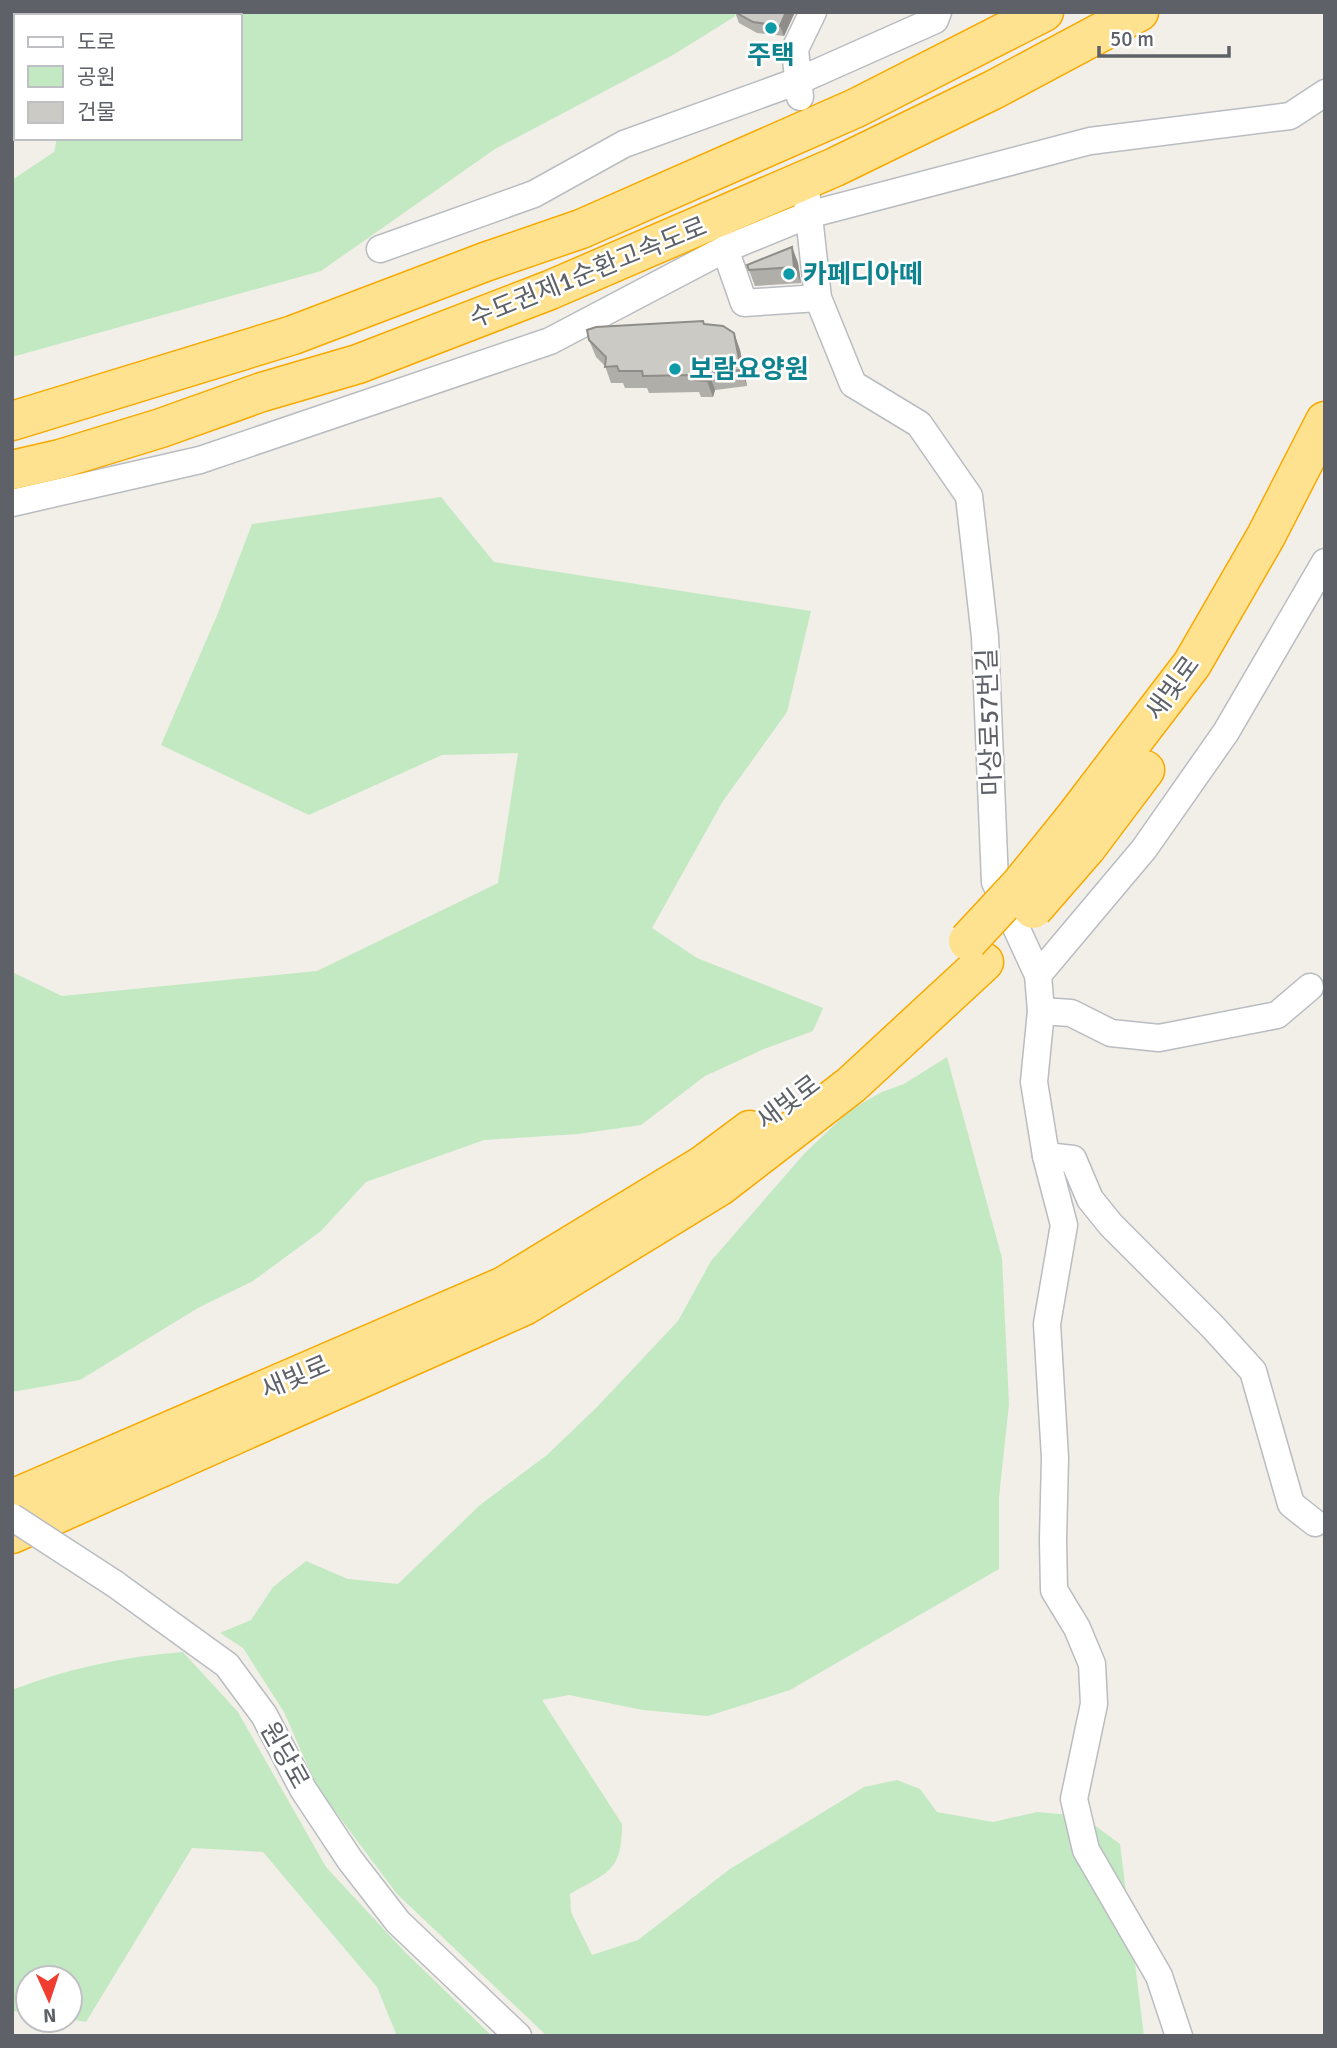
<svg xmlns="http://www.w3.org/2000/svg" width="1337" height="2048" viewBox="0 0 1337 2048" font-family="Signika,'Noto Sans KR',sans-serif">
<style>
.green{fill:#c3e9c3}
.lines{fill:none;stroke-linecap:round;stroke-linejoin:round}
.minor-casing{stroke:#b9bcc1;stroke-width:29}
.highway-casing{stroke:#f8a900;stroke-width:41}
.minor{stroke:#fff;stroke-width:26}
.highway{stroke:#ffe290;stroke-width:38}
.minor-bridge-casing{stroke:#b9bcc1;stroke-width:29;stroke-linecap:butt}
.highway-bridge-casing{stroke:#f8a900;stroke-width:41;stroke-linecap:butt}
.minor-bridge{stroke:#fff;stroke-width:26}
.highway-bridge{stroke:#ffe290;stroke-width:38}
.wall{fill:#afaea9}
.shaded-wall{fill:#8f8d89}
.building{fill:#cccac4;stroke:#8f8d89;stroke-width:2}
.culture-dot{fill:#0f9aa8;stroke:#fff;stroke-width:2.5}
.labels{text-anchor:middle;stroke-width:5;stroke-linejoin:round;paint-order:stroke}
.culture-label{font-size:26px;font-weight:bold;fill:#0d838f;stroke:#fff;text-anchor:start}
.street-label{font-size:26px;fill:#5e6268;stroke:#fff}
</style>
<rect width="100%" height="100%" fill="#f1efe7"/>
<g class="green">
<path d="M81,12H737L734,17L673,55L495,149L321,271L12,357V180L54,152L57,138H240V16H81Z"/>
<path d="M441,497L494,562L811,611L787,712L723,801L652,928L697,958L823,1008L813,1031L764,1049L705,1076L641,1125L578,1134L484,1140L366,1182L321,1231L253,1281L198,1308L80,1380L12,1392V972L62,996L317,971L498,883L518,753L442,755L309,815L161,745L218,613L252,524Z"/>
<path d="M947,1057L1002,1258L1009,1404L999,1497V1569L790,1690L708,1716L643,1710L569,1695L542,1700L622,1824C622,1872 608,1872 570,1894L571,1912L592,1955L638,1940L730,1869L864,1787L897,1780L920,1789L937,1812L993,1822L1037,1812L1082,1816L1120,1844L1144,2036H547L397,1894L317,1787L284,1712L243,1648L220,1633L251,1620L273,1587L306,1561L348,1579L398,1584L480,1505L547,1455L597,1407L678,1321L711,1261L804,1154L850,1110L882,1092L904,1084Z"/>
<path d="M183,1652L238,1712L326,1867L404,1951L492,2036H397L377,1987L263,1852L192,1848L86,2022L70,2019V1978H28V2013L12,2011V1690C66,1669 125,1656 183,1652Z"/>
</g>
<g class="lines">
<g class="minor-casing">
<g id="minor">
<path d="M800,97L795,49L813,12"/>
<path d="M807,198L818,298L853,384L919,424L969,496L985,637L995,882L1038,975L1041,1011L1034,1082L1046,1156L1064,1225L1047,1324L1055,1458L1053,1540L1054,1590L1077,1628L1092,1664L1094,1704L1074,1799L1086,1850L1159,1976L1179,2036"/>
<path d="M380,249L534,194L624,144L798,81L935,20L938,12"/>
<path d="M725,249L744,303L818,298"/>
<path d="M12,503L200,460L550,341L725,249L808,215L1090,141L1290,116L1325,93"/>
<path d="M1038,975L1144,849L1226,732L1325,562"/>
<path d="M1041,1011L1071,1013L1111,1033L1159,1038L1277,1015L1310,987"/>
<path d="M1046,1156L1073,1159L1090,1199L1111,1225L1212,1326L1253,1371L1291,1504L1315,1523"/>
<path d="M115,1584L227,1665L264,1715L303,1789L350,1860L398,1922L518,2036"/>
</g>
</g>
<g class="highway-casing">
<g id="highway">
<path d="M12,421L293,335L485,262L581,229L856,108L1044,12"/>
<path d="M12,470L60,459L161,428L262,392L358,364L550,290L835,167L993,90L1139,12"/>
<path d="M1072,821L1192,664L1266,536L1325,421"/>
<path d="M1087,847L1145,770"/>
<path d="M12,1499L504,1286L703,1165L750,1130"/>
<path d="M12,1534L524,1306L720,1186L851,1085L984,962"/>
</g>
</g>
<use href="#minor" class="minor"/>
<use href="#highway" class="highway"/>
<g class="minor-bridge-casing">
<path id="minor-bridge" d="M12,1517L115,1584"/>
</g>
<g class="highway-bridge-casing">
<g id="highway-bridge">
<path d="M1033,909L1087,847"/>
<path d="M968,941L1020,885L1072,821"/>
</g>
</g>
<use href="#minor-bridge" class="minor-bridge"/>
<use href="#highway-bridge" class="highway-bridge"/>
</g>
<g class="wall">
<path d="M735,12H795L784,36L757,33L739,23Z"/>
<path d="M792,247L798,263L801,283L755,286L747,265Z"/>
<path d="M704,324L734,333L740,350L747,386L715,390L713,397H701L699,392L649,393L647,388H625L623,383H611L605,366L596,357L589,340Z"/>
</g>
<g class="shaded-wall">
<path d="M786,12H795L784,36L780,26Z"/>
<path d="M792,247L798,263L801,283L794,267Z"/>
<path d="M734,333L740,350L747,386L741,370Z"/>
<path d="M709,373L715,390L713,397L707,381Z"/>
</g>
<g class="building">
<path d="M735,12H786L780,26L753,22Z"/>
<path d="M792,247L794,267L749,270L747,265Z"/>
<path d="M703,321L704,324L723,326L734,333L741,370L709,373L707,381L695,380V375L643,376L642,371H619L617,366L605,367L606,357L589,340L587,330L596,327Z"/>
</g>
<g class="culture-dot">
<circle cx="771" cy="28" r="7"/>
<circle cx="789" cy="274" r="7"/>
<circle cx="675" cy="369" r="7"/>
</g>
<g class="labels">
<g class="culture-label">
<text x="771" y="64" text-anchor="middle">주택</text>
<text x="803" y="283">카페디아떼</text>
<text x="689" y="378">보람요양원</text>
</g>
<g class="street-label">
<text transform="translate(588 272) rotate(-22)" y="9">수도권제1순환고속도로</text>
<text transform="translate(1172 688) rotate(-54)" y="9">새빛로</text>
<text transform="translate(989 722) rotate(-92)" y="9">마상로57번길</text>
<text transform="translate(788 1102) rotate(-37)" y="9">새빛로</text>
<text transform="translate(295 1377) rotate(-23)" y="9">새빛로</text>
<text transform="translate(285 1755) rotate(61)" y="9">원당로</text>
</g>
</g>
<rect width="1337" height="2048" fill="none" stroke="#5e6268" stroke-width="28"/>
<rect x="14" y="14" width="228" height="126" fill="#ffffff" stroke="#bfc0c3" stroke-width="2"/>
<rect x="28" y="37" width="35" height="10" fill="#ffffff" stroke="#bfc0c3" stroke-width="2"/>
<text x="77" y="49" font-size="21" fill="#5e6268">도로</text>
<rect x="28" y="66" width="35" height="21" fill="#c3e9c3" stroke="#bfc0c3" stroke-width="2"/>
<text x="77" y="84" font-size="21" fill="#5e6268">공원</text>
<rect x="28" y="102" width="35" height="21" fill="#cccac4" stroke="#bfc0c3" stroke-width="2"/>
<text x="77" y="119" font-size="21" fill="#5e6268">건물</text>
<g transform="translate(49 1999) rotate(177)"><circle r="33" fill="#ffffff" stroke="#bfc0c3" stroke-width="2"/>
<path d="M0-5L12 26L0 18L-12 26Z" fill="#ef3d2f"/>
<text y="-10" font-size="19" font-weight="bold" text-anchor="middle" fill="#5e6268">N</text>
</g>
<path d="M1099 46v10h130v-10" fill="none" stroke="#5e6268" stroke-width="3.5"/>
<text x="1110" y="46" font-size="21" fill="#5e6268" stroke="#ffffff" stroke-width="5" paint-order="stroke">50 m</text>
</svg>
